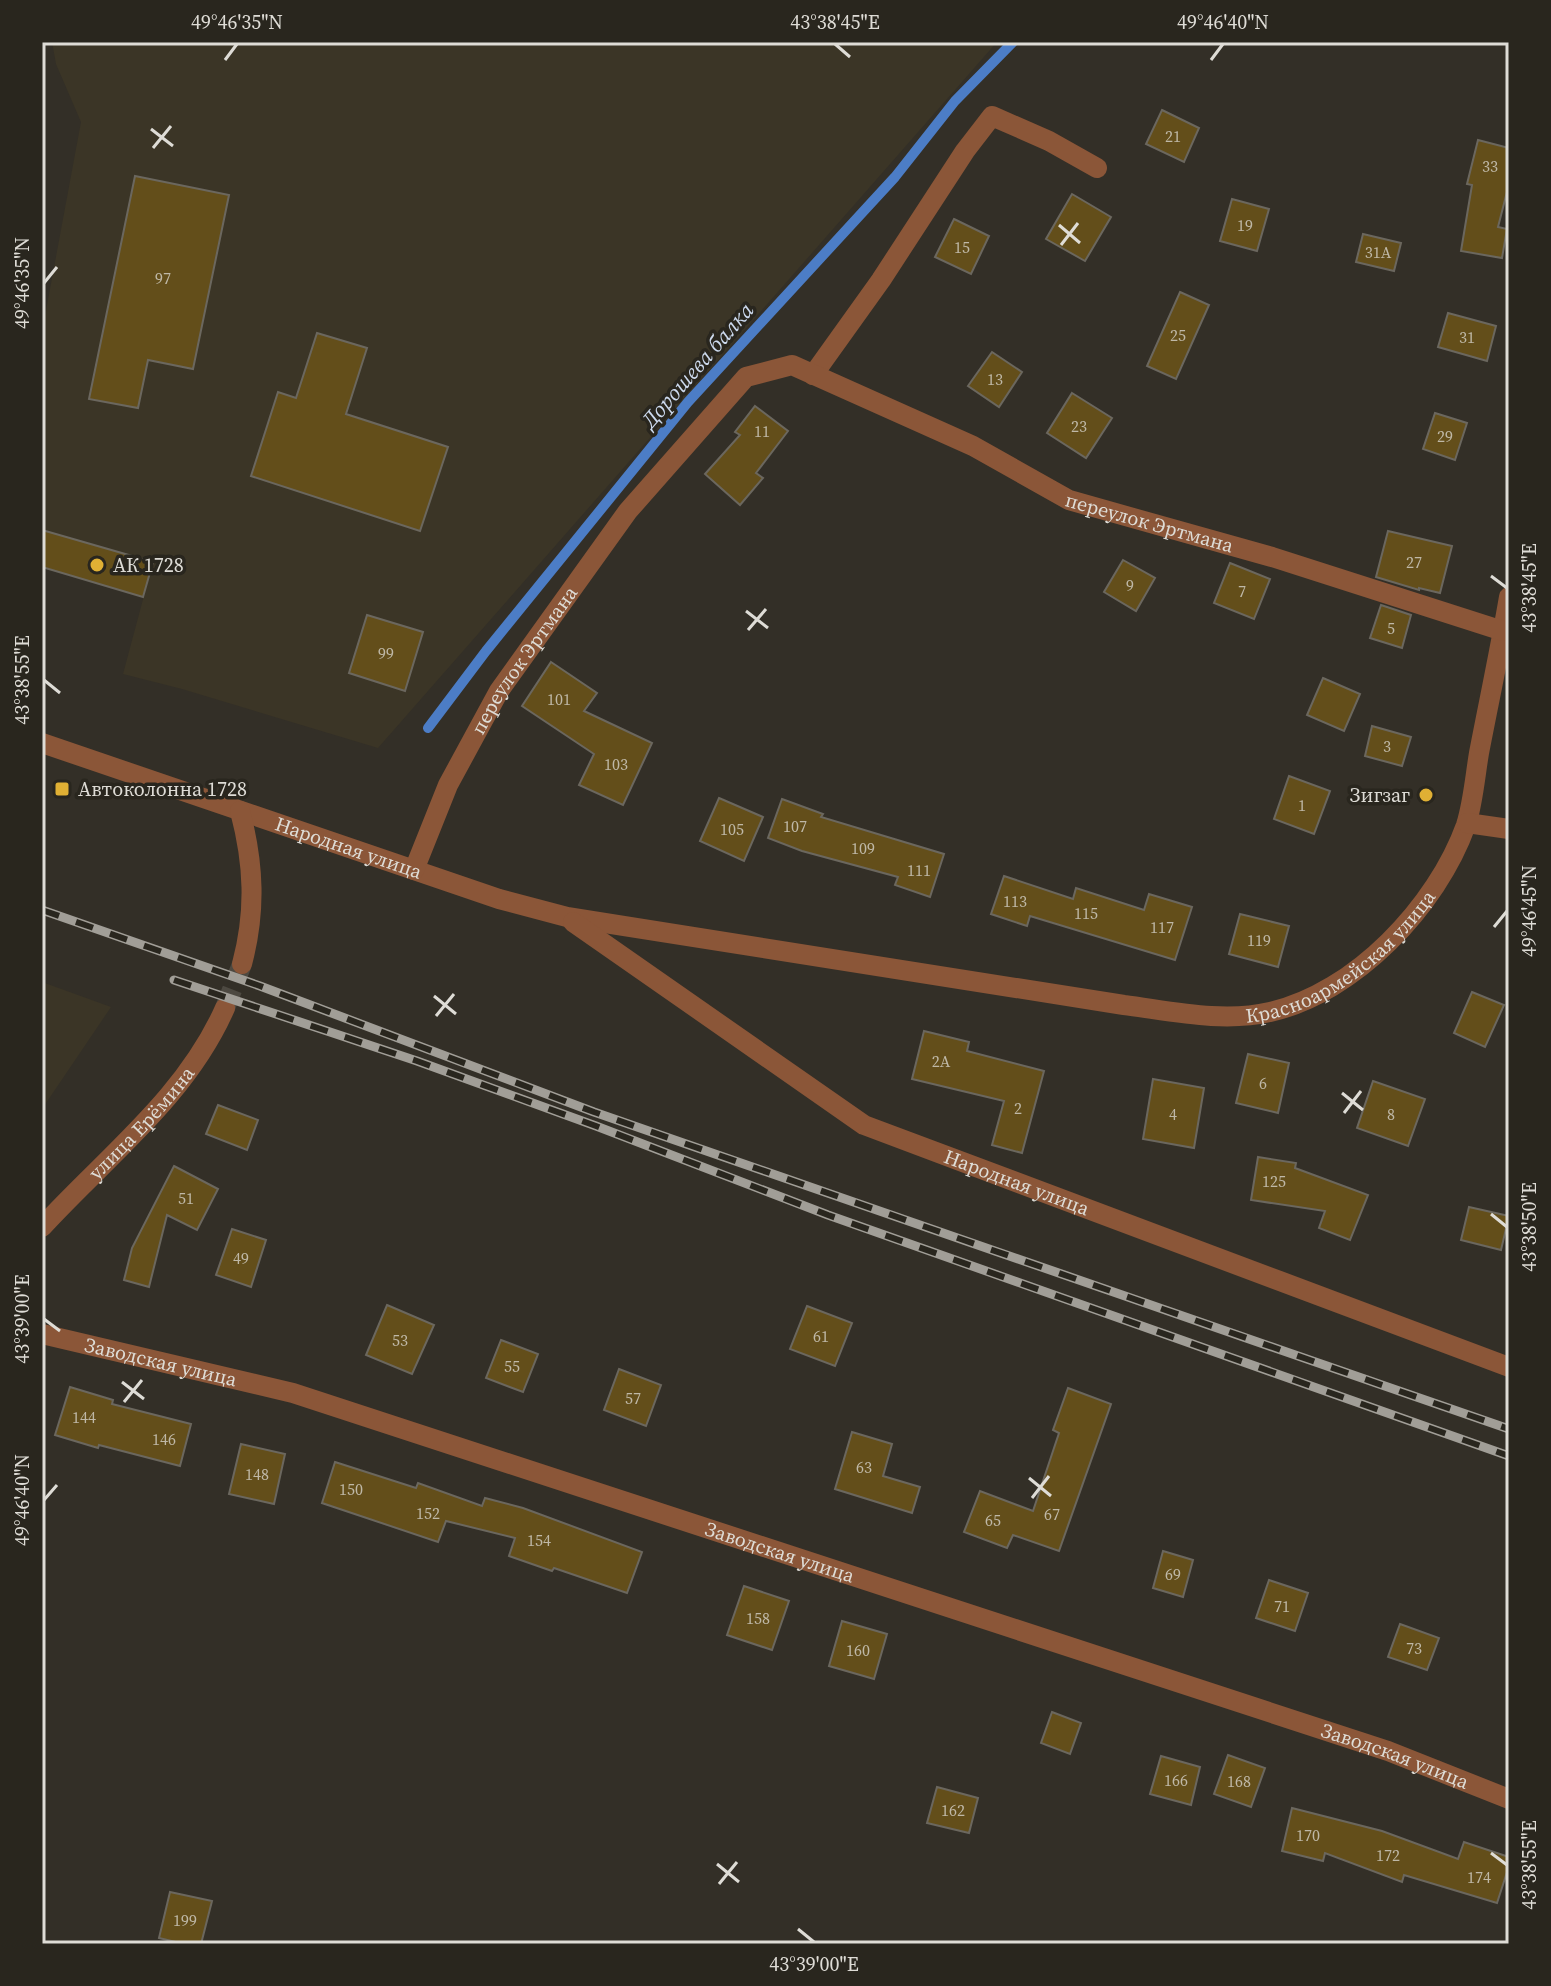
<svg xmlns="http://www.w3.org/2000/svg" width="1551" height="1986" viewBox="0 0 1551 1986" font-family="'Source Serif 4',serif">
<style>
.built{fill:#3b3526}
.lines{fill:none;stroke-linecap:round;stroke-linejoin:round}
.stream{stroke:#4c7dc6;stroke-width:10}
.building{fill:#634e1a;stroke:#6b675e;stroke-width:2}
.minor-tunnel{stroke:#4d4941;stroke-width:20;stroke-dasharray:20 10;stroke-linecap:butt}
.minor{stroke:#8b5638;stroke-width:20}
.rail-casing{stroke:#a19e97;stroke-width:9}
.rail{stroke:#29261e;stroke-width:6;stroke-dasharray:18;stroke-linecap:butt}
.ticks{fill:none;stroke:#dedcd6;stroke-width:3}
.poi-dot{fill:#e0b034;stroke:#29261e;stroke-width:3}
.labels{text-anchor:middle;stroke-width:7;stroke-linejoin:round;paint-order:stroke}
.number-label{font-size:16px;fill:#bfb8a7}
.street-label{font-size:20px;fill:#dedcd6;stroke:#29261e}
.poi-label{font-size:20px;fill:#dedcd6;stroke:#29261e;text-anchor:start}
.water-label{font-size:22px;font-style:italic;fill:#cddaee;stroke:#29261e}
.neatline{fill:none;stroke:#dedcd6;stroke-width:3}
.ticks-label{font-size:20px;text-anchor:middle;fill:#dedcd6}
</style>
<rect width="100%" height="100%" fill="#332f27"/>
<g class="built">
<path d="M52,42H997L378,748L182,689L123,674L153,562L42,529V332L81,122L56,64Z"/>
<path d="M42,982L111,1007L42,1109Z"/>
</g>
<g class="lines">
<path class="stream" d="M428,728L486,651L688,402L895,177L955,101L1013,42"/>
</g>
<g class="building">
<path d="M1162,110L1199,128L1184,162L1146,144Z"/>
<path d="M1478,140L1509,148V184L1498,227L1507,229L1502,258L1461,251L1472,185L1467,184Z"/>
<path d="M135,176L229,195L193,369L148,360L138,408L89,399Z"/>
<path d="M1072,194L1111,217L1085,261L1046,239Z"/>
<path d="M1232,199L1269,209L1257,251L1220,241Z"/>
<path d="M954,219L989,236L971,274L935,257Z"/>
<path d="M1363,234L1401,243L1394,271L1356,262Z"/>
<path d="M1180,292L1209,305L1176,379L1147,366Z"/>
<path d="M1448,313L1496,326L1487,361L1438,347Z"/>
<path d="M317,333L367,348L346,414L448,447L420,531L251,476L278,392L296,398Z"/>
<path d="M992,352L1022,372L999,407L968,386Z"/>
<path d="M1072,393L1112,418L1086,458L1047,433Z"/>
<path d="M755,406L788,431L756,473L763,478L740,505L705,474L740,435L735,432Z"/>
<path d="M1435,413L1467,423L1455,460L1423,449Z"/>
<path d="M42,530L153,562L143,597L42,567Z"/>
<path d="M1388,531L1452,546L1440,593L1419,588V590L1376,577Z"/>
<path d="M1123,560L1155,578L1136,611L1104,592Z"/>
<path d="M1230,563L1270,579L1254,619L1214,603Z"/>
<path d="M1381,605L1411,615L1402,648L1370,638Z"/>
<path d="M367,615L423,632L405,691L349,673Z"/>
<path d="M551,662L597,693L584,711L652,743L623,805L579,785L594,754L522,706Z"/>
<path d="M1323,678L1360,694L1344,731L1307,715Z"/>
<path d="M1372,726L1411,737L1402,766L1365,756Z"/>
<path d="M1289,776L1330,791L1314,834L1274,819Z"/>
<path d="M719,798L763,817L744,861L700,841Z"/>
<path d="M782,799L823,814L821,817L944,854L930,897L895,885L898,877L802,851L768,838Z"/>
<path d="M1004,876L1073,899L1076,888L1144,910L1149,894L1192,907L1175,960L1030,916L1027,926L991,914Z"/>
<path d="M1240,914L1289,926L1278,967L1229,954Z"/>
<path d="M1472,992L1504,1005L1485,1047L1454,1033Z"/>
<path d="M924,1031L969,1042L967,1051L1044,1071L1022,1153L992,1145L1004,1101L912,1079Z"/>
<path d="M1248,1054L1289,1063L1278,1113L1236,1103Z"/>
<path d="M1153,1079L1204,1088L1194,1148L1143,1139Z"/>
<path d="M1373,1081L1425,1099L1408,1146L1357,1128Z"/>
<path d="M218,1105L258,1120L247,1150L206,1134Z"/>
<path d="M1258,1157L1296,1163L1295,1168L1368,1195L1350,1240L1319,1228L1325,1211L1251,1200Z"/>
<path d="M174,1166L218,1189L197,1230L167,1215L149,1287L124,1280L132,1248Z"/>
<path d="M1469,1207L1509,1216L1501,1250L1461,1240Z"/>
<path d="M232,1229L266,1240L251,1287L216,1275Z"/>
<path d="M387,1305L434,1325L412,1374L366,1355Z"/>
<path d="M807,1306L852,1323L835,1366L790,1349Z"/>
<path d="M501,1340L538,1354L523,1392L486,1378Z"/>
<path d="M619,1369L661,1385L646,1426L604,1410Z"/>
<path d="M70,1387L113,1400L112,1404L191,1424L180,1466L99,1445L98,1448L55,1435Z"/>
<path d="M1068,1388L1111,1404L1059,1551L1013,1535L1007,1548L964,1532L980,1491L1033,1511L1059,1433L1053,1430Z"/>
<path d="M852,1432L892,1444L883,1476L920,1487L912,1513L835,1489Z"/>
<path d="M241,1444L285,1454L274,1504L229,1494Z"/>
<path d="M335,1462L416,1488L418,1483L482,1506L485,1498L523,1508L642,1552L627,1593L554,1568L552,1571L509,1556L515,1538L446,1521L438,1542L322,1503Z"/>
<path d="M1163,1551L1193,1560L1183,1597L1153,1588Z"/>
<path d="M1269,1580L1308,1593L1295,1631L1256,1618Z"/>
<path d="M744,1586L789,1601L772,1650L727,1635Z"/>
<path d="M842,1621L887,1634L874,1679L829,1666Z"/>
<path d="M1400,1624L1439,1638L1427,1670L1388,1657Z"/>
<path d="M1052,1712L1081,1723L1070,1754L1041,1743Z"/>
<path d="M1228,1755L1265,1768L1251,1807L1214,1794Z"/>
<path d="M1161,1756L1200,1767L1191,1805L1150,1794Z"/>
<path d="M937,1787L978,1798L969,1833L927,1823Z"/>
<path d="M1292,1808L1382,1831L1458,1859L1464,1842L1509,1857V1866L1497,1903L1404,1875L1402,1882L1325,1853L1323,1861L1282,1851Z"/>
<path d="M170,1892L212,1901L201,1944H184L159,1938Z"/>
</g>
<g class="lines">
<path class="minor-tunnel" d="M225,1008L242,964"/>
<g class="minor">
<path d="M813,375L881,280L965,151L992,116L1049,141L1097,168"/>
<path id="s1" d="M42,743L499,899L567,917L1124,1005C1171,1011 1223,1023 1270,1012C1355,993 1437,906 1466,825C1473,803 1475,777 1479,753C1489,701 1500,650 1509,597"/>
<path d="M240,811C254,864 256,911 242,964"/>
<path d="M1467,823L1509,829"/>
<path id="s2" d="M414,870L448,785L499,691L628,511L746,377L792,365L973,446L1069,500L1272,557L1503,631"/>
<path id="s3" d="M573,922L864,1125L1509,1367"/>
<path id="s4" d="M42,1227C106,1157 186,1097 225,1008"/>
<path id="s5" d="M42,1334L293,1393L1388,1751L1509,1799"/>
</g>
<g class="rail-casing">
<g id="rail">
<path d="M42,910L260,986L594,1112L1509,1429"/>
<path d="M174,980L417,1061L596,1126L828,1215L1509,1456"/>
</g>
</g>
<use href="#rail" class="rail"/>
</g>
<path class="ticks" d="M835,44L850,57M225,60L237,44M1211,60L1223,44M151,129L173,146M153,148L171,126M1059,225L1080,243M1061,245L1078,223M44,283L57,267M1491,576L1507,588M746,611L768,628M748,630L766,609M44,680L60,693M1494,927L1507,911M434,996L456,1014M436,1016L454,994M1342,1093L1363,1110M1344,1113L1361,1091M1491,1214L1507,1227M44,1319L60,1331M122,1382L144,1399M124,1402L142,1380M1029,1478L1051,1496M1032,1498L1049,1476M44,1500L57,1485M1491,1853L1507,1865M717,1864L739,1882M719,1884L737,1862M798,1929L814,1942"/>
<g class="poi-dot">
<circle cx="97" cy="565" r="8"/>
<rect x="54" y="781" width="16" height="16" rx="4"/>
<circle cx="1426" cy="795" r="8"/>
</g>
<g class="labels">
<g class="number-label">
<text x="1173" y="142">21</text>
<text x="1490" y="172">33</text>
<text x="1245" y="231">19</text>
<text x="962" y="253">15</text>
<text x="1378" y="258">31А</text>
<text x="163" y="284">97</text>
<text x="1178" y="341">25</text>
<text x="1467" y="343">31</text>
<text x="995" y="385">13</text>
<text x="1079" y="432">23</text>
<text x="762" y="437">11</text>
<text x="1445" y="442">29</text>
<text x="1414" y="568">27</text>
<text x="1130" y="591">9</text>
<text x="1242" y="597">7</text>
<text x="1391" y="634">5</text>
<text x="386" y="659">99</text>
<text x="559" y="705">101</text>
<text x="1387" y="752">3</text>
<text x="616" y="770">103</text>
<text x="1302" y="811">1</text>
<text x="795" y="832">107</text>
<text x="732" y="835">105</text>
<text x="863" y="854">109</text>
<text x="919" y="876">111</text>
<text x="1015" y="907">113</text>
<text x="1086" y="919">115</text>
<text x="1162" y="933">117</text>
<text x="1259" y="946">119</text>
<text x="941" y="1067">2А</text>
<text x="1263" y="1089">6</text>
<text x="1018" y="1114">2</text>
<text x="1173" y="1120">4</text>
<text x="1391" y="1120">8</text>
<text x="1274" y="1187">125</text>
<text x="186" y="1204">51</text>
<text x="241" y="1264">49</text>
<text x="821" y="1342">61</text>
<text x="400" y="1346">53</text>
<text x="512" y="1372">55</text>
<text x="633" y="1404">57</text>
<text x="84" y="1423">144</text>
<text x="164" y="1445">146</text>
<text x="864" y="1473">63</text>
<text x="257" y="1480">148</text>
<text x="351" y="1495">150</text>
<text x="428" y="1519">152</text>
<text x="1052" y="1520">67</text>
<text x="993" y="1526">65</text>
<text x="539" y="1546">154</text>
<text x="1173" y="1580">69</text>
<text x="1282" y="1612">71</text>
<text x="758" y="1624">158</text>
<text x="1414" y="1654">73</text>
<text x="858" y="1656">160</text>
<text x="1176" y="1786">166</text>
<text x="1239" y="1787">168</text>
<text x="953" y="1816">162</text>
<text x="1308" y="1841">170</text>
<text x="1388" y="1861">172</text>
<text x="1479" y="1883">174</text>
<text x="185" y="1926">199</text>
</g>
<g class="street-label">
<text dy="7" stroke="none"><textPath href="#s2" startOffset="1038">переулок Эртмана</textPath></text>
<text dy="7" stroke="none"><textPath href="#s2" startOffset="238">переулок Эртмана</textPath></text>
<text dy="7" stroke="none"><textPath href="#s1" startOffset="324">Народная улица</textPath></text>
<text dy="7" stroke="none"><textPath href="#s1" startOffset="1354">Красноармейская улица</textPath></text>
<text dy="7" stroke="none"><textPath href="#s4" startOffset="144">улица Ерёмина</textPath></text>
<text dy="7" stroke="none"><textPath href="#s3" startOffset="518">Народная улица</textPath></text>
<text dy="7" stroke="none"><textPath href="#s5" startOffset="122">Заводская улица</textPath></text>
<text dy="7" stroke="none"><textPath href="#s5" startOffset="770">Заводская улица</textPath></text>
<text dy="7" stroke="none"><textPath href="#s5" startOffset="1418">Заводская улица</textPath></text>
</g>
<g class="poi-label">
<text x="113" y="572">АК 1728</text>
<text x="78" y="796">Автоколонна 1728</text>
<text x="1410" y="802" text-anchor="end">Зигзаг</text>
</g>
<g class="water-label">
<text transform="translate(697 365) rotate(-49)" y="8">Дорошева балка</text>
</g>
</g>
<rect width="1551" height="1986" fill="none" stroke="#29261e" stroke-width="88"/>
<rect x="44" y="44" width="1463" height="1898" class="neatline"/>
<g class="ticks-label">
<text x="237" y="29">49°46'35"N</text>
<text x="835" y="29">43°38'45"E</text>
<text x="1223" y="29">49°46'40"N</text>
<text transform="translate(22 283) rotate(-90)" y="7">49°46'35"N</text>
<text transform="translate(1529 588) rotate(-90)" y="7">43°38'45"E</text>
<text transform="translate(22 680) rotate(-90)" y="7">43°38'55"E</text>
<text transform="translate(1529 911) rotate(-90)" y="7">49°46'45"N</text>
<text transform="translate(1529 1227) rotate(-90)" y="7">43°38'50"E</text>
<text transform="translate(22 1319) rotate(-90)" y="7">43°39'00"E</text>
<text transform="translate(22 1500) rotate(-90)" y="7">49°46'40"N</text>
<text transform="translate(1529 1865) rotate(-90)" y="7">43°38'55"E</text>
<text x="814" y="1971">43°39'00"E</text>
</g>
</svg>
